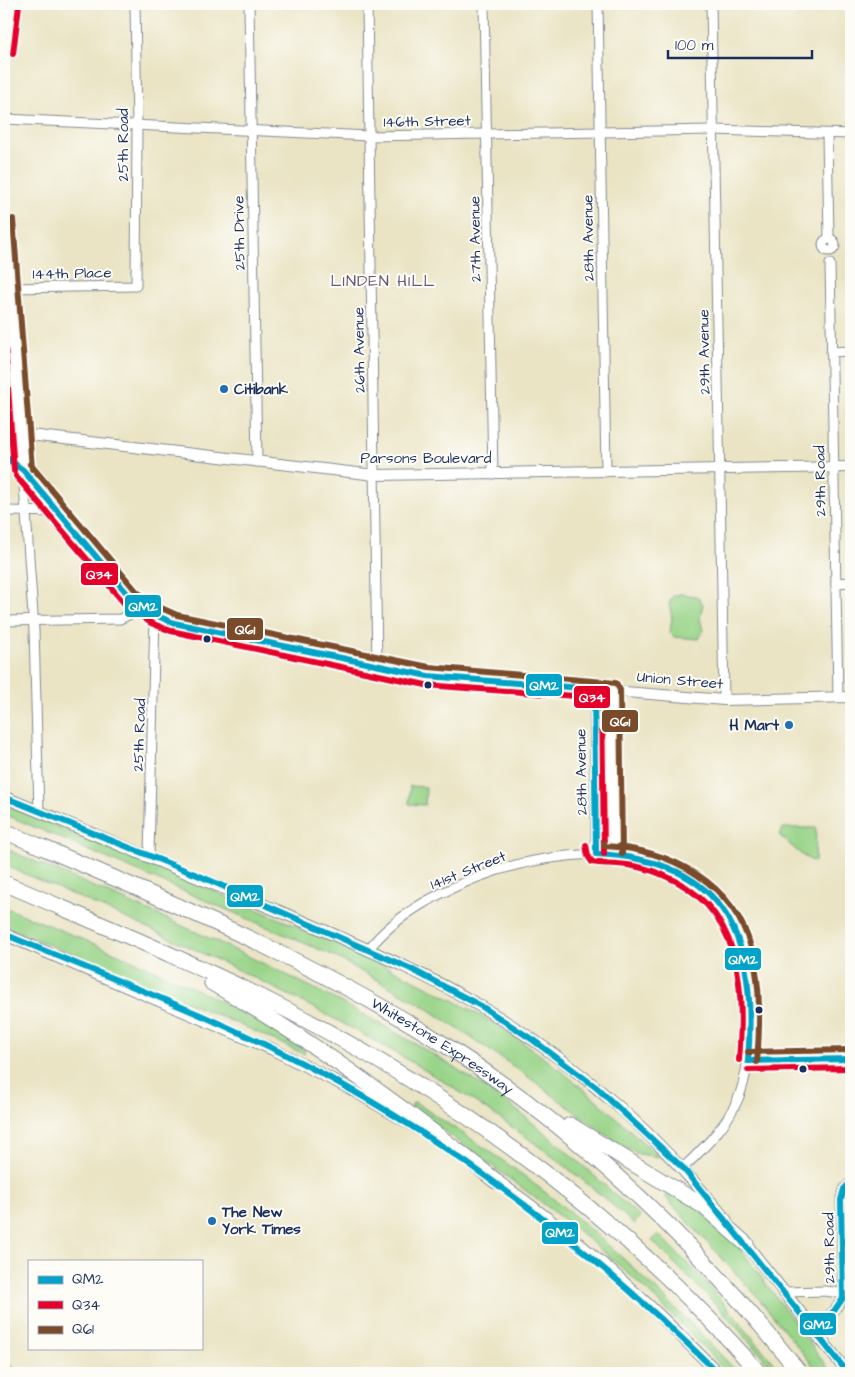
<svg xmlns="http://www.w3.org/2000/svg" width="855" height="1377" viewBox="0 0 855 1377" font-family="'Architects Daughter',sans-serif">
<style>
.green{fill:#99d488;stroke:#5a8273}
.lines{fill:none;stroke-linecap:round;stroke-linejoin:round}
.minor-casing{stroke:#828a91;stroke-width:11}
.tertiary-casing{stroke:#828a91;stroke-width:12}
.secondary-casing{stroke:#828a91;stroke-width:13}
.motorway-casing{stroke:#828a91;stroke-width:17}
.minor{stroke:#fff;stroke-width:9}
.tertiary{stroke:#fff;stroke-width:10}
.secondary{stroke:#fff;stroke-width:11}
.motorway{stroke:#fff;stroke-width:15}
.bus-1-casing{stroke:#fdfcf7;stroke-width:10}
.bus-2-casing{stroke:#fdfcf7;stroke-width:10}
.bus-3-casing{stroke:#fdfcf7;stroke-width:10}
.bus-1{stroke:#01a3c8;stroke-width:6}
.bus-2{stroke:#e4002b;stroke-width:6}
.bus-3{stroke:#7a4b2a;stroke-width:6}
.poi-dot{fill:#1f6fb2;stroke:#fdfcf7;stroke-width:2}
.bus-dot{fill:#1b2f5e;stroke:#fdfcf7;stroke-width:2}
.labels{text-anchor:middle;stroke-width:4;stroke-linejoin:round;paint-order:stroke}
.street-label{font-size:15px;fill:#1b2f5e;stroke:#fdfcf7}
.poi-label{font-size:15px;font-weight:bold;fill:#1b2f5e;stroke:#fdfcf7;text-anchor:start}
.neighbourhood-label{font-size:16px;letter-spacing:1px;fill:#675c78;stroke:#fdfcf7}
.line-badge{stroke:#fdfcf7;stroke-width:2}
.badge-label{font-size:14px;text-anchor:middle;font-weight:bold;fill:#fff}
</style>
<rect width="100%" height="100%" fill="#fdfcf7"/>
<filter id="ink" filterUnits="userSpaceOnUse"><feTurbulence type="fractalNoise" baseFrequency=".02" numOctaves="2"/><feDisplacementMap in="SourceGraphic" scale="10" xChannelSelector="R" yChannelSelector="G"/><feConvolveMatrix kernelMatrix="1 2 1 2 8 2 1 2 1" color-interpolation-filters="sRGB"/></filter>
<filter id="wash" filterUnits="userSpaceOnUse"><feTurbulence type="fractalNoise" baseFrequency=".0096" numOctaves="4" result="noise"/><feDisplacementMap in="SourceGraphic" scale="20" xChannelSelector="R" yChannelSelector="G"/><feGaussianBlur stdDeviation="1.12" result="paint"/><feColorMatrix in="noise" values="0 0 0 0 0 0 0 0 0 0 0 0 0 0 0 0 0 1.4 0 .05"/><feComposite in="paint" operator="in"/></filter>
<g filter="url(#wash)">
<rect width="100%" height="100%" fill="#eae4c4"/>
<g class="green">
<path d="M680,594L696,596L703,604L700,618L703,631L699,639L674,637L670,633L672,617L669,604L673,596Z"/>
<path d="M410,786L426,787L425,805L409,804Z"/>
<path d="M4,805C94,841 184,878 273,916C353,951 434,985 507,1032C563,1068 611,1112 659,1157L639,1154L621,1146L519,1070L424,1006L332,955L4,814Z"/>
<path d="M783,828H816L815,862L803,856L780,836Z"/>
<path d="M4,848C167,919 331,986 480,1084C538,1122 588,1171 640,1217L634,1224C452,1059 226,961 4,865Z"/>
<path d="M4,907C82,939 162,970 237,1010C260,1022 285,1033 305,1050L304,1054L241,1025L4,926Z"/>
<path d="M415,1102C449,1125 484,1146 516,1170C597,1230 670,1300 738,1373H727C680,1320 626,1269 571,1225C520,1185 467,1148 415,1110L411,1105Z"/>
<path d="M668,1191L697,1207L736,1243L832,1373H819L755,1294L665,1197Z"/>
<path d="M658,1234L706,1282L782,1373H777L722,1311L652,1241Z"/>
<path d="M4,1361L22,1373L4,1372Z"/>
</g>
</g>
<g filter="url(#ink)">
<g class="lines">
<g class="minor-casing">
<g id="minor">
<path d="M249,4L257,462"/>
<path d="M367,4L377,666"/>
<path d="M484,4L493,474"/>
<path d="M598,4L606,472"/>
<path d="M711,4L724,700"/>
<path d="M4,119L369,136L714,130L851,134"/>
<path d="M827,134L829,239"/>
<circle cx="829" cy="245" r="6"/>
<path d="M830,264L838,697"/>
<path d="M9,288L136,286L137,126L135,4"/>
<path d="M831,352L851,351"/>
<path d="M23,470L34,630L39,812"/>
<path d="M4,511L59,512"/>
<path d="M836,583L851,582"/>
<path d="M4,621L120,619L143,608"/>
<path d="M594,689L596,854"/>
<path d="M611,690L613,854"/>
<path d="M149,855L155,615"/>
<path d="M368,950C397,912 450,886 495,871C584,843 714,840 743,952C748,972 748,992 749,1012C751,1090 739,1115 683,1168"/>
<path d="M748,1061L851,1059"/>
<path d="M784,1292L826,1291L851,1295"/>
<path d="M813,1328L834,1311L843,1298L841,1200L844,1189L851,1182"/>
</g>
</g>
<g class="tertiary-casing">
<g id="tertiary">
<path d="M4,53L10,4"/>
<path d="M4,220L23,470"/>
<path d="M4,432L375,475L851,467"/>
<path d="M4,456L23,470L131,598L155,615L174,623L428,676L724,700L851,697"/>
</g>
</g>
<g class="secondary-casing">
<g id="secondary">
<path d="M4,797C105,839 206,880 307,923C366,949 424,973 480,1006C574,1061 658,1135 726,1220"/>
<path d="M4,934L272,1049L349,1088L422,1131"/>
<path d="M490,1176C573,1233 647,1301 718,1373"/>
<path d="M741,1238L848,1373"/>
</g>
</g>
<g class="motorway-casing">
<g id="motorway">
<path id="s1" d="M4,831C154,895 307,957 445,1045C582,1132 699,1246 800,1373"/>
<path d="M4,883C99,924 195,963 287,1010C465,1102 627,1222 759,1373"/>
<path d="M212,983C313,1041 405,1108 496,1181"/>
<path d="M570,1125L703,1206L746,1244"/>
</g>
</g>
<use href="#minor" class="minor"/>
<use href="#tertiary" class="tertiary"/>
<use href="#secondary" class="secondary"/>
<use href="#motorway" class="motorway"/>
<g class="bus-1-casing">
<g id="bus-1">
<path d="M4,456L23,470L131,598L155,615L174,623L428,676L594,689L596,854C731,860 757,941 748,1061L851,1059"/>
<path d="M4,797L202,877L409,968L481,1006L533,1040L597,1088L683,1168L848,1373"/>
<path d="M4,934C110,978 218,1018 319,1072C468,1152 598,1255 718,1373"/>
<path d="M813,1328L834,1311L843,1298L841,1200L844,1189L851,1182"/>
</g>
</g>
<g class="bus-2-casing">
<g id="bus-2">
<path d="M13,54L19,5"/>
<path d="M4,332L14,471"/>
<path d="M16,476L125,604L151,623L171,631L426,685L602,698L604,854"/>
<path d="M586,845L588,856L592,862C600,864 609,863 618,864C633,865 649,869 663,875C742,907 745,986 739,1060"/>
<path d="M748,1070L851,1068"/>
</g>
</g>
<g class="bus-3-casing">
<g id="bus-3">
<path d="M13,219L32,469"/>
<path d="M30,464L137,592L159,607L177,615L429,667L616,683L620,690L622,854"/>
<path d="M604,843V846C670,849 735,883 752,951C761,987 760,1025 757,1062"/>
<path d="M748,1052L851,1050"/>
</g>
</g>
<use href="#bus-1" class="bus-1"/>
<use href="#bus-2" class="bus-2"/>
<use href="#bus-3" class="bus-3"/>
</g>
</g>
<g class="poi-dot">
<circle cx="224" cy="389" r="5"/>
<circle cx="789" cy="725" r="5"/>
<circle cx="212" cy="1221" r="5"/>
</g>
<g class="bus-dot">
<circle cx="207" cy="639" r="4.5"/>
<circle cx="428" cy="685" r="4.5"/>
<circle cx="759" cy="1010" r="4.5"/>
<circle cx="803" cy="1069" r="4.5"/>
</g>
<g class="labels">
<g class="street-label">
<text transform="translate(427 121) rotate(-1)" y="5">146th Street</text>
<text transform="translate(123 145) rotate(-90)" y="5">25th Road</text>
<text transform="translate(239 233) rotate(-91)" y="5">25th Drive</text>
<text transform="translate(588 238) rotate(-91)" y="5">28th Avenue</text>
<text transform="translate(475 239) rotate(-91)" y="5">27th Avenue</text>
<text transform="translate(72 273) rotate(-1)" y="5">144th Place</text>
<text transform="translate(359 350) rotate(-91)" y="5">26th Avenue</text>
<text transform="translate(704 352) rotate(-91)" y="5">29th Avenue</text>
<text x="426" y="463">Parsons Boulevard</text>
<text transform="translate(820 481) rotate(-91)" y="5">29th Road</text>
<text transform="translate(680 680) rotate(5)" y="5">Union Street</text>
<text transform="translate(139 735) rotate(-88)" y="5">25th Road</text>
<text transform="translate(581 772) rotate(-91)" y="5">28th Avenue</text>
<text transform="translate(468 870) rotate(-22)" y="5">141st Street</text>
<text dy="5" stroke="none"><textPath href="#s1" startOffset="489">Whitestone Expressway</textPath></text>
<text transform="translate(829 1248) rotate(-91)" y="5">29th Road</text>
</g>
<g class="poi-label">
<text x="234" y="394">Citibank</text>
<text x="779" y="730" text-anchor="end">H Mart</text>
<text x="222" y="1217">The New<tspan x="222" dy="17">York Times</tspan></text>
</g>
<g class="neighbourhood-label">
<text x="383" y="286">LINDEN HILL</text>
</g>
</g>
<g class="line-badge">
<rect x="80" y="562" width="39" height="24" rx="5" fill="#e4002b"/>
<rect x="124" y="594" width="38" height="24" rx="5" fill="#01a3c8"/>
<rect x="226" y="617" width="38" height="24" rx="5" fill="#7a4b2a"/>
<rect x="525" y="673" width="38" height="24" rx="5" fill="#01a3c8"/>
<rect x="573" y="685" width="38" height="24" rx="5" fill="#e4002b"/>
<rect x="601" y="709" width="38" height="24" rx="5" fill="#7a4b2a"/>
<rect x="226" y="884" width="38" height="24" rx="5" fill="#01a3c8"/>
<rect x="724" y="947" width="38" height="24" rx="5" fill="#01a3c8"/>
<rect x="541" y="1221" width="38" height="24" rx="5" fill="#01a3c8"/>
<rect x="799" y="1312" width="38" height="24" rx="5" fill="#01a3c8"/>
</g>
<g class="badge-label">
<text x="99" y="579">Q34</text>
<text x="143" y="611">QM2</text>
<text x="245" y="634">Q61</text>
<text x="544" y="690">QM2</text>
<text x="592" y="702">Q34</text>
<text x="620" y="726">Q61</text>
<text x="245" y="901">QM2</text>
<text x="743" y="964">QM2</text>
<text x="560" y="1237">QM2</text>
<text x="818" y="1329">QM2</text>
</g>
<rect width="855" height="1377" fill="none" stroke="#fdfcf7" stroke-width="20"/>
<rect x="28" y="1260" width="175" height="90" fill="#fdfcf7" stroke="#a3aaba"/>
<rect x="38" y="1276" width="25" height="8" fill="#01a3c8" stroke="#a3aaba"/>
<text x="72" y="1284" font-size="15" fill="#1b2f5e">QM2</text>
<rect x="38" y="1301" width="25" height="8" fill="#e4002b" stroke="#a3aaba"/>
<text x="72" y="1310" font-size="15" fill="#1b2f5e">Q34</text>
<rect x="38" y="1326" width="25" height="8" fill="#7a4b2a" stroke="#a3aaba"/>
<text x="72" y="1334" font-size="15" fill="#1b2f5e">Q61</text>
<path d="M668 50v8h144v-8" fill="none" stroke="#1b2f5e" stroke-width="2.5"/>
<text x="675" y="50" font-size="15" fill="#1b2f5e" stroke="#fdfcf7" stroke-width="4" paint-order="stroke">100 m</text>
</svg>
